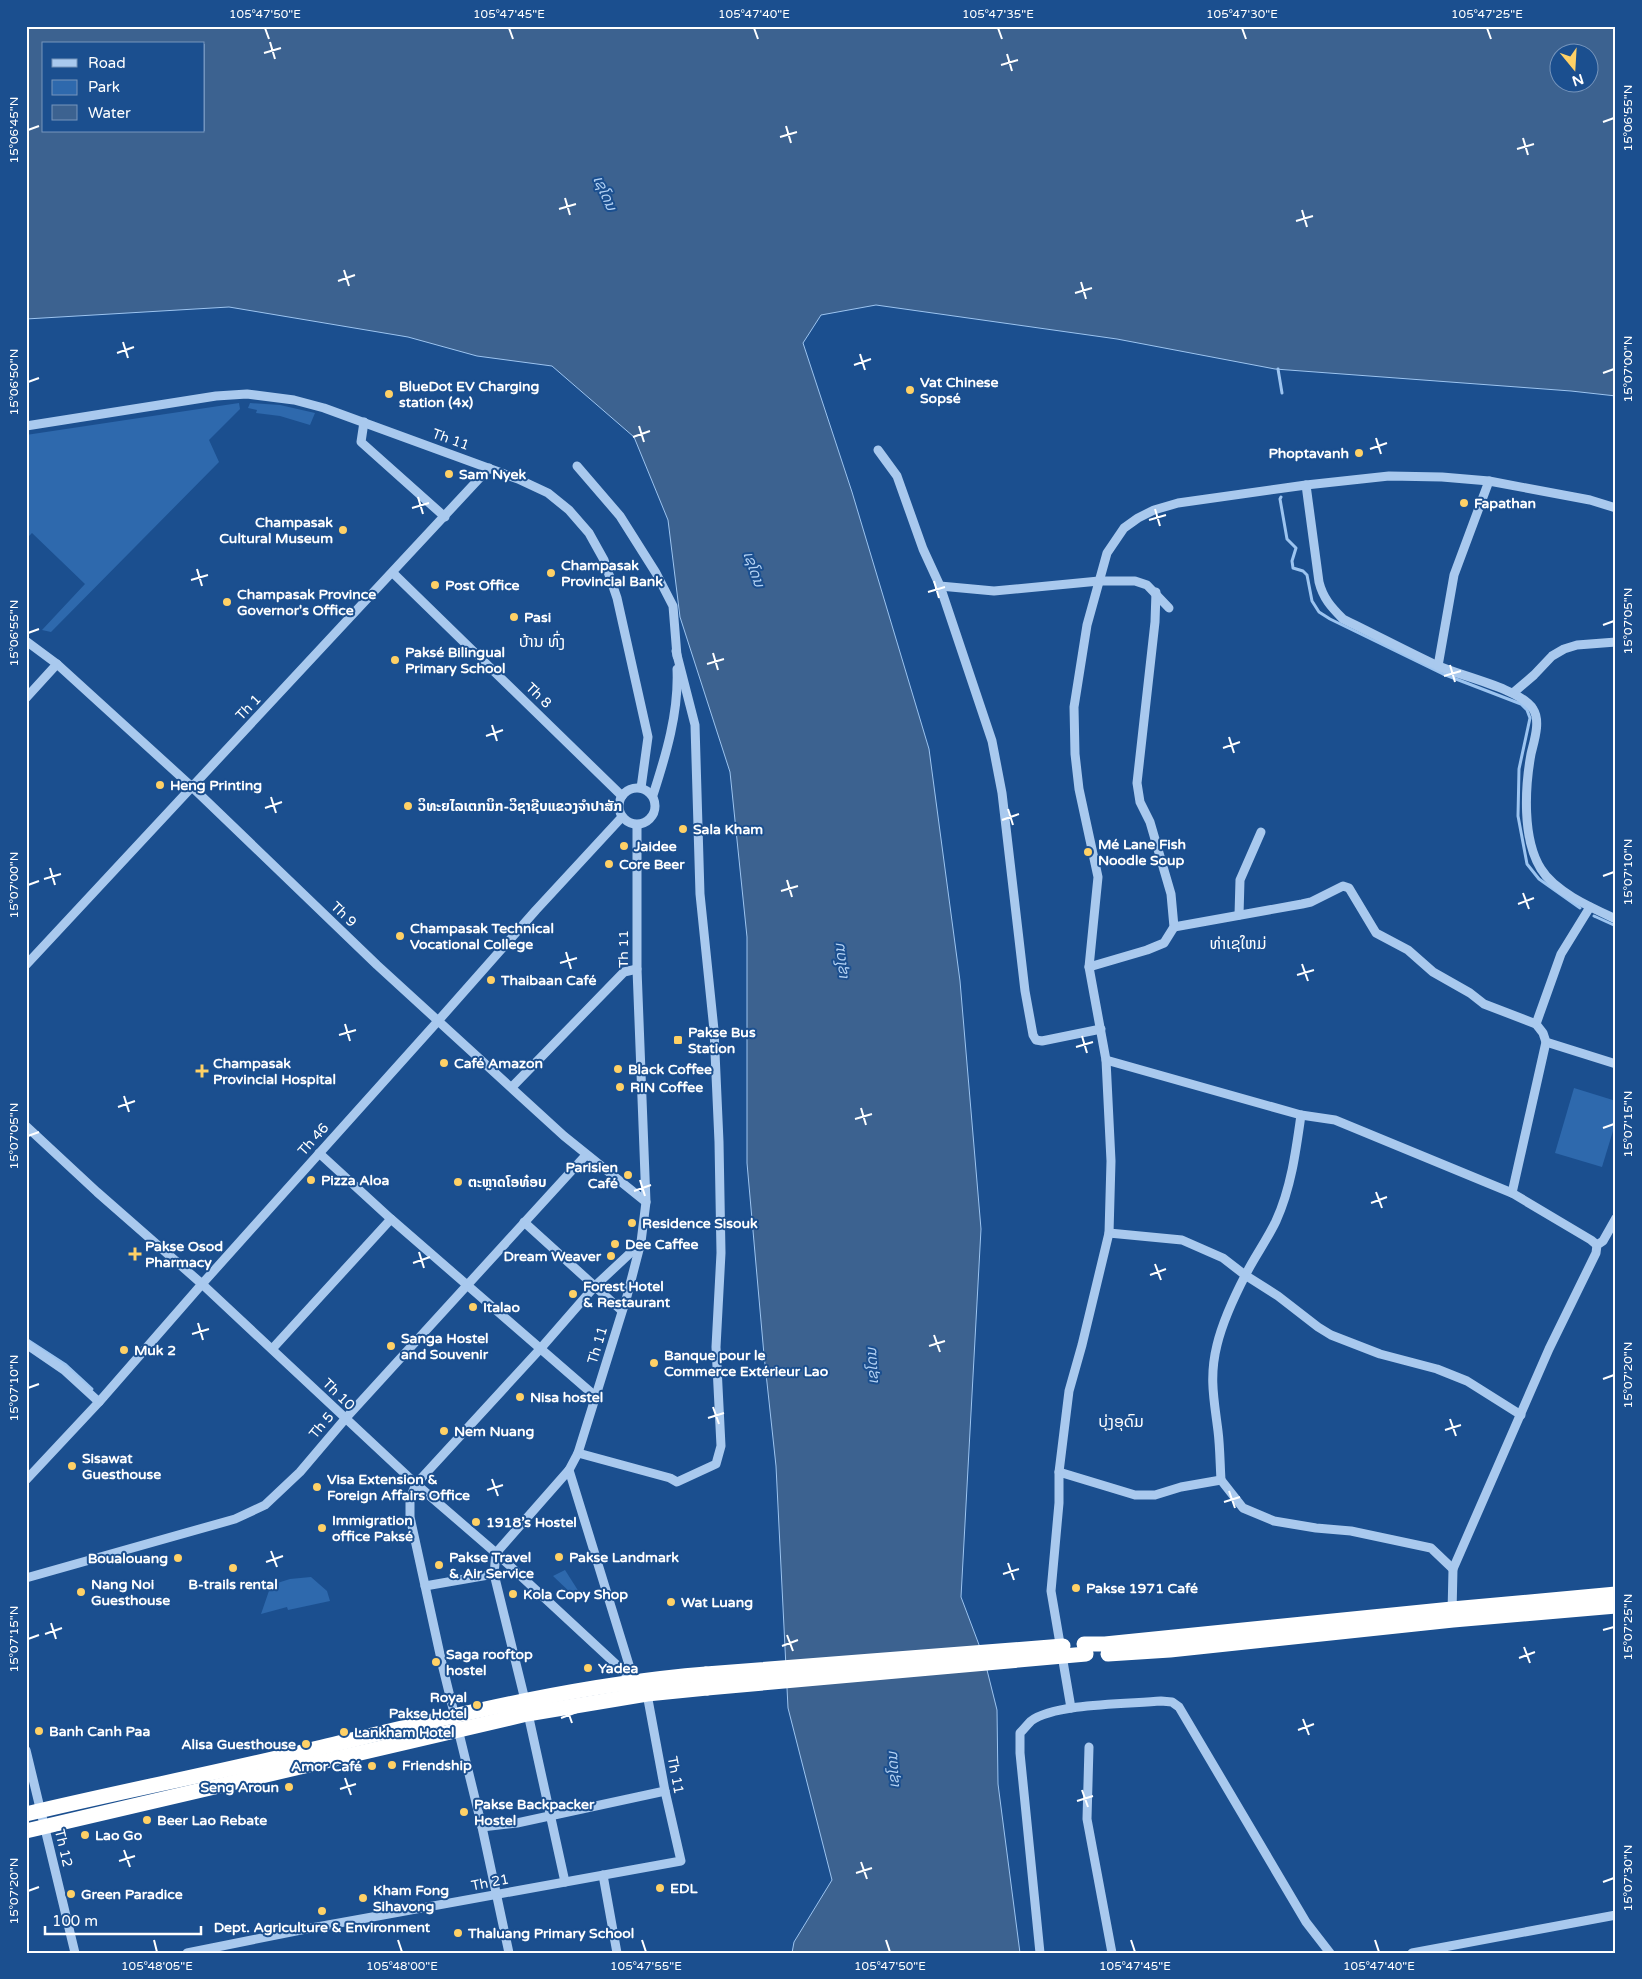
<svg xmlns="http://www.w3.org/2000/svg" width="1642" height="1979" viewBox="0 0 1642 1979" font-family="'Varela Round','Noto Sans Lao',sans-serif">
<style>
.green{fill:#2e69ad}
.water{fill:#3c6290;stroke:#9cc4f0;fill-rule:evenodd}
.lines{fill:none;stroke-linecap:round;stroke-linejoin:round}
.stream{stroke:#9cc4f0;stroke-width:3}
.minor{stroke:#a9c9ee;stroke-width:9}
.highway{stroke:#fff;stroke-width:15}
.highway-bridge{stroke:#fff;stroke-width:15}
.ticks{fill:none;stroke:#fff;stroke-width:2}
.poi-dot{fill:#ffd166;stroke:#1b4f8f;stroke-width:2}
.labels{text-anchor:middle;stroke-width:4;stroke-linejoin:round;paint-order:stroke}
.poi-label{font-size:14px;font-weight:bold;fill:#fff;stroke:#1b4f8f;text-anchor:start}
.street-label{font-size:14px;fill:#fff;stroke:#1b4f8f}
.water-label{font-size:15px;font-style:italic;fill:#b5d3f5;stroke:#1b4f8f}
.quarter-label{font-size:16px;fill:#fff;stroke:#1b4f8f}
.neatline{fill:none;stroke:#fff;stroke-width:2}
.ticks-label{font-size:12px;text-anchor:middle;fill:#fff}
</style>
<rect width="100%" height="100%" fill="#1b4f8f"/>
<g class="green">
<path d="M239,403L240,409L209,440L219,462L51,632L42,630L85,584L32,533L26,539V435Z"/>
<path d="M250,403L280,405L315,413L310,425L280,416L256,413L257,410L248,408Z"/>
<path d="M1574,1088L1616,1101V1121L1602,1167L1555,1153Z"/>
<path d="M565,1570L579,1592L574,1596L553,1576Z"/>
<path d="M311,1577L327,1591L330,1601L288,1610L287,1607L261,1614L271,1585L290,1579Z"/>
</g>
<path class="water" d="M26,26H1616V396L1571,391L1275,369L1117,339L876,305L821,315L803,343L852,492L929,749L960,981L981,1229L961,1597L984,1658L997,1710L998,1784L1020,1953H792L794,1942L832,1880L788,1708L776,1466L764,1355L747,1163V937L730,772L680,617L668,520L634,437L552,366L477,356L408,337L229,307L26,319ZM44,44H204V131H44ZM1560,52H1590V82H1560Z"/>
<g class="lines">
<g class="stream">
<path d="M1278,369L1282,393"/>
<path d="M1281,497L1280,499L1287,539L1296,548L1292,561L1293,568L1303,571L1307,575L1312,601L1319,612L1330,619L1443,674L1521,704L1527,710L1530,718L1519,769L1518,816L1527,864L1539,879L1580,908"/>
<path d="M1594,916L1616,926"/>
<path d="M26,1339L66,1365L92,1389"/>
</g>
<g class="minor">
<path d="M364,422L361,442L445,517"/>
<path d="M26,426L216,396L247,394L294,400L324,408L518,479L548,493L569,510L589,533L604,560L617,598L648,737L641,788"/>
<path d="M878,450L897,476L923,549L940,586L994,591L1099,581H1135L1147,585L1169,608"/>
<path d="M577,466L620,516L656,573L673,606L677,656"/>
<path d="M1306,485L1319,582C1323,598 1331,607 1343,619C1374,634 1406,651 1438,666C1461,676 1521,689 1533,709C1541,721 1534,741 1531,754C1525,787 1522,839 1541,869C1555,892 1592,908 1616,919"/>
<path d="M393,573L622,796"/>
<path d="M940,586L992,741L1002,793L1025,991L1033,1035L1036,1040L1042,1041L1101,1029"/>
<path d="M26,641L57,664L191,786L377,965L564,1136L646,1202"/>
<path d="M1438,666L1454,575L1489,481"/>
<path d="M1513,693L1534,675L1552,656L1564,649L1577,645L1616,642"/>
<path d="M26,698L57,664"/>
<circle cx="637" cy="806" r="18"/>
<path d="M653,795C666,755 679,712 677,669"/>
<path d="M1239,915L1240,880L1261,832"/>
<path d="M1174,927L1302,904L1311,902L1343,886L1349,888L1376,933L1408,950L1433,972L1470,993L1484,1004L1536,1024L1543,1033L1546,1042L1616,1064"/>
<path d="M26,965L489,468"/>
<path d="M1089,967L1147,950L1164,943L1174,927L1171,894L1150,822L1140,802L1137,783L1155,622L1156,592"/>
<path d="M1536,1024L1561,954L1590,907"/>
<path d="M1106,1060L1301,1115L1335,1120L1512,1193L1591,1240L1597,1245"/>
<path d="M512,1087L624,972L637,969"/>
<path d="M26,1126L97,1192L202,1284L416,1484L496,1553L632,1679"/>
<path d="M319,1153L391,1219L595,1396"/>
<path d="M1512,1193L1546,1042"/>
<path d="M524,1222L621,1310"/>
<path d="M1109,1233L1182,1240L1223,1258L1245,1275L1278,1296L1318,1327L1331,1335L1380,1354L1437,1369L1467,1381L1521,1415"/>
<path d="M26,1344L64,1370L99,1402"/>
<path d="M273,1348L391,1219"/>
<path d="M578,1453L670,1478L677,1482L716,1464L721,1446L716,1347L721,1253L719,1142L714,1030L700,894L695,725L676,651"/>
<path d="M1059,1472L1135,1495H1155L1181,1487L1221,1480L1243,1508L1274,1521L1316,1528L1351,1531L1431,1548L1453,1569"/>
<path d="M26,1480L99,1402L202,1284L438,1021L536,910L622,817"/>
<path d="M1221,1480C1220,1464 1220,1447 1218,1431C1214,1399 1209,1377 1217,1345C1223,1320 1234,1297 1246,1274C1255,1256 1267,1240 1276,1221C1291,1188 1296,1151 1301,1115"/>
<path d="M26,1578L235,1519L265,1505L300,1472L345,1419L586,1155"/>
<path d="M425,1586L494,1574"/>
<path d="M1452,1613L1453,1569L1549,1349L1596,1253L1597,1245L1603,1241L1616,1218"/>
<path d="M634,1681L569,1470L578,1453L627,1296L641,1242L646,1202L637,969V825"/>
<path d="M1071,1708L1051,1591L1059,1503V1472L1069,1391L1082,1345L1109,1233L1111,1161L1106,1060L1089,967L1098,877L1079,789L1075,754L1074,707L1087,625L1107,553L1124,528L1138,518L1154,510L1178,503L1306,485L1389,476L1442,477L1489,481L1590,500L1616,508"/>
<path d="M1089,1747L1087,1819L1112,1953"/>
<path d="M26,1750L75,1953"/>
<path d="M482,1827L517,1823L665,1791"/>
<path d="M603,1875L617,1953"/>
<path d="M565,1882L525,1700L494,1574L496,1553L569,1470"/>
<path d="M187,1953L306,1929L681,1861L665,1791L647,1694"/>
<path d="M509,1953L482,1827L443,1668L410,1517V1498L416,1484L541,1348L595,1286L641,1243"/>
<path d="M1040,1953L1020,1753V1733C1024,1729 1027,1725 1031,1721C1055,1703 1129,1704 1161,1701L1172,1702L1179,1707L1306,1922L1330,1953"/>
<path d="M1412,1953L1616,1915"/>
</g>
<g class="highway">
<path d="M1084,1644H1105L1452,1609L1616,1594"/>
<path d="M1108,1654L1170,1650L1453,1620L1616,1606"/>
<path d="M26,1814C118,1792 211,1774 302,1752C436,1720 569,1685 706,1674"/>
<path d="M26,1831L527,1714L647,1694L707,1688"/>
</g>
<g class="highway-bridge">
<path d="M706,1674L1063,1646"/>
<path d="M707,1688L1086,1654"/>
</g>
</g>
<path class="ticks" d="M265,28L269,39M509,28L513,39M754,28L758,39M998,28L1002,39M1242,28L1246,39M1487,28L1491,39M270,42L275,59M264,53L281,48M1007,54L1012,71M1001,65L1018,60M1603,122L1614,118M786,126L791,143M28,130L39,126M780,137L797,132M1523,138L1528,155M1517,149L1534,144M565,198L570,215M559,209L576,204M1302,210L1307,227M1296,221L1313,216M344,270L349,286M338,281L355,275M1081,282L1086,299M1075,293L1092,288M123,342L128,358M117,353L134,347M860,354L865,370M854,365L871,359M1603,373L1614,369M28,382L39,378M639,426L644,442M633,437L650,431M1376,438L1381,454M1370,449L1387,443M418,497L423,514M412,508L429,503M1155,509L1160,526M1149,520L1166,515M197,569L202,586M191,580L208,575M934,581L939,598M928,592L945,587M1603,625L1614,621M28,633L39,629M713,653L718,670M707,664L724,659M1450,665L1455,682M1444,676L1461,671M492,725L497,741M486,736L503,730M1229,737L1234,753M1223,748L1240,742M271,797L276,813M265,808L282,802M1008,809L1013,825M1002,820L1019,814M50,868L55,885M1603,876L1614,872M44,879L61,874M787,880L792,897M28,885L39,881M781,891L798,886M1523,893L1529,909M1518,904L1534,898M566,952L571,969M560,963L577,958M1302,964L1308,981M1297,975L1314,970M345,1024L350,1041M339,1035L356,1030M1082,1036L1087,1053M1076,1047L1093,1042M124,1096L129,1112M118,1107L135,1101M861,1108L866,1125M855,1119L872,1114M1603,1128L1614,1124M28,1136L39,1132M640,1180L645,1196M634,1191L651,1185M1376,1192L1382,1208M1371,1203L1387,1197M419,1252L424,1268M413,1263L430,1257M1155,1264L1161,1280M1150,1275L1166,1269M198,1323L203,1340M192,1334L209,1329M934,1335L940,1352M929,1346L945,1341M1603,1379L1614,1375M28,1388L39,1384M713,1407L719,1424M708,1418L724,1413M1450,1419L1456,1436M1445,1430L1461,1425M492,1479L498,1496M487,1490L503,1485M1229,1491L1235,1508M1224,1502L1240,1497M271,1551L277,1567M266,1562L283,1556M1008,1563L1014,1580M1003,1574L1019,1569M51,1623L56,1639M1603,1630L1614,1627M45,1634L62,1628M787,1635L793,1651M28,1639L39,1635M782,1646L798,1640M1524,1647L1530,1663M1519,1658L1535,1652M566,1706L572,1723M561,1718L577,1712M1303,1719L1309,1735M1298,1730L1314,1724M345,1778L351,1795M340,1789L356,1784M1082,1790L1088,1807M1077,1801L1093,1796M124,1850L130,1867M119,1861L135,1856M861,1862L867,1879M856,1873L872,1868M1603,1882L1614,1878M28,1891L39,1887M154,1940L157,1952M398,1940L402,1952M642,1940L646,1952M886,1940L890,1952M1131,1940L1135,1952M1375,1940L1379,1952"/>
<g class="poi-dot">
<circle cx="910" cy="390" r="5"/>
<circle cx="389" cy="394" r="5"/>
<circle cx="1359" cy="453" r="5"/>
<circle cx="449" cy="474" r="5"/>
<circle cx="1464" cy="503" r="5"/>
<circle cx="343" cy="530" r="5"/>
<circle cx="551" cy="573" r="5"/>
<circle cx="435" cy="585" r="5"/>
<circle cx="227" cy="602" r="5"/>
<circle cx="514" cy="617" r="5"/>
<circle cx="395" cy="660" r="5"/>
<circle cx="160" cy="785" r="5"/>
<circle cx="408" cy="806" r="5"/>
<circle cx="683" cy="829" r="5"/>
<circle cx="624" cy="846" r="5"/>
<circle cx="1088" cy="852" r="5"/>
<circle cx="609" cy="864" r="5"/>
<circle cx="400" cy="936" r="5"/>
<circle cx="491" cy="980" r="5"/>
<rect x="673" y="1035" width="10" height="10" rx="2.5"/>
<circle cx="444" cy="1063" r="5"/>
<circle cx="618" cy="1069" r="5"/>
<path d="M199.5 1063.5h5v5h5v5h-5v5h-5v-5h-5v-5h5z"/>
<circle cx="620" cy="1087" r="5"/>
<circle cx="628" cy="1175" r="5"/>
<circle cx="311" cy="1180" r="5"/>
<circle cx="458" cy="1182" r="5"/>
<circle cx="632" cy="1223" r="5"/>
<circle cx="615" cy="1244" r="5"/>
<path d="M132.5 1246.5h5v5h5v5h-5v5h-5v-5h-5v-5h5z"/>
<circle cx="611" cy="1256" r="5"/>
<circle cx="573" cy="1294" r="5"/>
<circle cx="473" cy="1307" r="5"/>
<circle cx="391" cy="1346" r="5"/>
<circle cx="124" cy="1350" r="5"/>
<circle cx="654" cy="1363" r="5"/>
<circle cx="520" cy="1397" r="5"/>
<circle cx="444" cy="1431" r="5"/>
<circle cx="72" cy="1466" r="5"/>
<circle cx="317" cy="1487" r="5"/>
<circle cx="476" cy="1522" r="5"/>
<circle cx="322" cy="1528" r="5"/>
<circle cx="559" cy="1557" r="5"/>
<circle cx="178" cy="1558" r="5"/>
<circle cx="439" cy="1565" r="5"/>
<circle cx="233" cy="1568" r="5"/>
<circle cx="1076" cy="1588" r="5"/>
<circle cx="81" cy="1592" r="5"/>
<circle cx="513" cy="1594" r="5"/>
<circle cx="671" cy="1602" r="5"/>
<circle cx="436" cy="1662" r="5"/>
<circle cx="588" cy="1668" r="5"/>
<circle cx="477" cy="1705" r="5"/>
<circle cx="39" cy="1731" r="5"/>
<circle cx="344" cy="1732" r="5"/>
<circle cx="306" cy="1744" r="5"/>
<circle cx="392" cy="1765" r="5"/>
<circle cx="372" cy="1766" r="5"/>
<circle cx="289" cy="1787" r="5"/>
<circle cx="464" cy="1812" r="5"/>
<circle cx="147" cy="1820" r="5"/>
<circle cx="85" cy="1835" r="5"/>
<circle cx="660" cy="1888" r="5"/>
<circle cx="71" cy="1894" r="5"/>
<circle cx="363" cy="1898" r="5"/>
<circle cx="322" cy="1911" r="5"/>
<circle cx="458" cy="1933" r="5"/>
</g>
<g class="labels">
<g class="poi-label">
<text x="920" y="387">Vat Chinese<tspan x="920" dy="16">Sopsé</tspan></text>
<text x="399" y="391">BlueDot EV Charging<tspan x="399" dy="16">station (4x)</tspan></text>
<text x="1349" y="458" text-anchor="end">Phoptavanh</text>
<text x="459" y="479">Sam Nyek</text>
<text x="1474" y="508">Fapathan</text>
<text x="333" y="527" text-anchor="end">Champasak<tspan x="333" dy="16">Cultural Museum</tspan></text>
<text x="561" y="570">Champasak<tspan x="561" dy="16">Provincial Bank</tspan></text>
<text x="445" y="590">Post Office</text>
<text x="237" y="599">Champasak Province<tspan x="237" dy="16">Governor's Office</tspan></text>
<text x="524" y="622">Pasi</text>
<text x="405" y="657">Paksé Bilingual<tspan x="405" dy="16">Primary School</tspan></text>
<text x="170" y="790">Heng Printing</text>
<text x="418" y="811">ວິທະຍໄລເຕກນິກ-ວິຊາຊີບແຂວງຈໍາປາສັກ</text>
<text x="693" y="834">Sala Kham</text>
<text x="1098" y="849">Mé Lane Fish<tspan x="1098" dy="16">Noodle Soup</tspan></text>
<text x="634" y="851">Jaidee</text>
<text x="619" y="869">Core Beer</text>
<text x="410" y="933">Champasak Technical<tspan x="410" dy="16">Vocational College</tspan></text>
<text x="501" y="985">Thaibaan Café</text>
<text x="688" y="1037">Pakse Bus<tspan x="688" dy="16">Station</tspan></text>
<text x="213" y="1068">Champasak<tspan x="213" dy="16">Provincial Hospital</tspan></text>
<text x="454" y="1068">Café Amazon</text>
<text x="628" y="1074">Black Coffee</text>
<text x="630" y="1092">RIN Coffee</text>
<text x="618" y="1172" text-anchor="end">Parisien<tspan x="618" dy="16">Café</tspan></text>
<text x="321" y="1185">Pizza Aloa</text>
<text x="468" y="1187">ຕະຫຼາດໂອທ໋ອບ</text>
<text x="642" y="1228">Residence Sisouk</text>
<text x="625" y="1249">Dee Caffee</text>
<text x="145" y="1251">Pakse Osod<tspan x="145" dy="16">Pharmacy</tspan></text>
<text x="601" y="1261" text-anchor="end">Dream Weaver</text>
<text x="583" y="1291">Forest Hotel<tspan x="583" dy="16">&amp; Restaurant</tspan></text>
<text x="483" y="1312">Italao</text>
<text x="401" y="1343">Sanga Hostel<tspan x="401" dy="16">and Souvenir</tspan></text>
<text x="134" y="1355">Muk 2</text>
<text x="664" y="1360">Banque pour le<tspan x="664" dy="16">Commerce Extérieur Lao</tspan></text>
<text x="530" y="1402">Nisa hostel</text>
<text x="454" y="1436">Nem Nuang</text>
<text x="82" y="1463">Sisawat<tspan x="82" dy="16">Guesthouse</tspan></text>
<text x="327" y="1484">Visa Extension &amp;<tspan x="327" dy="16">Foreign Affairs Office</tspan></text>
<text x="332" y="1525">Immigration<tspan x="332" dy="16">office Paksé</tspan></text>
<text x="486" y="1527">1918’s Hostel</text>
<text x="449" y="1562">Pakse Travel<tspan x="449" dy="16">&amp; Air Service</tspan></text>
<text x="569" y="1562">Pakse Landmark</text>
<text x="168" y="1563" text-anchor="end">Boualouang</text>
<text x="91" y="1589">Nang Noi<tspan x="91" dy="16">Guesthouse</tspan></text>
<text x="233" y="1589" text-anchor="middle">B-trails rental</text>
<text x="1086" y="1593">Pakse 1971 Café</text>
<text x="523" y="1599">Kola Copy Shop</text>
<text x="681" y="1607">Wat Luang</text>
<text x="446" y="1659">Saga rooftop<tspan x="446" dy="16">hostel</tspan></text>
<text x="598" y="1673">Yadea</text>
<text x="467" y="1702" text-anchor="end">Royal<tspan x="467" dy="16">Pakse Hotel</tspan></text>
<text x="49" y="1736">Banh Canh Paa</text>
<text x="354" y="1737">Lankham Hotel</text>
<text x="296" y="1749" text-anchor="end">Alisa Guesthouse</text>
<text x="402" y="1770">Friendship</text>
<text x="362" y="1771" text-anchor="end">Amor Café</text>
<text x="279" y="1792" text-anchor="end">Seng Aroun</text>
<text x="474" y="1809">Pakse Backpacker<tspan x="474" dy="16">Hostel</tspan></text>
<text x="157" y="1825">Beer Lao Rebate</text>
<text x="95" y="1840">Lao Go</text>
<text x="670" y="1893">EDL</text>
<text x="373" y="1895">Kham Fong<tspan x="373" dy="16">Sihavong</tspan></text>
<text x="81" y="1899">Green Paradice</text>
<text x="322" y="1932" text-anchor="middle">Dept. Agriculture &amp; Environment</text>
<text x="468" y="1938">Thaluang Primary School</text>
</g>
<g class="street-label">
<text transform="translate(451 439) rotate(20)" y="5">Th 11</text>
<text transform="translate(539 695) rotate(44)" y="5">Th 8</text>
<text transform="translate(248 707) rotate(-46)" y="5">Th 1</text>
<text transform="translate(344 914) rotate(44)" y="5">Th 9</text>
<text transform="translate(623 949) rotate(-90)" y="5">Th 11</text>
<text transform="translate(313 1139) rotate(-48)" y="5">Th 46</text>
<text transform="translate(597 1345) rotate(-73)" y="5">Th 11</text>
<text transform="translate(339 1394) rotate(44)" y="5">Th 10</text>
<text transform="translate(321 1425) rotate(-50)" y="5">Th 5</text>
<text transform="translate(676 1775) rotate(79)" y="5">Th 11</text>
<text transform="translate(64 1848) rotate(77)" y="5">Th 12</text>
<text transform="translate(490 1882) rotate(-11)" y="5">Th 21</text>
</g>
<g class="water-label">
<text transform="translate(605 193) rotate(66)" y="5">ເຊໂດນ</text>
<text transform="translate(754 569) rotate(71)" y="5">ເຊໂດນ</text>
<text transform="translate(841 962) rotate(-96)" y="5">ເຊໂດນ</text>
<text transform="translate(872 1366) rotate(-93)" y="5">ເຊໂດນ</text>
<text transform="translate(893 1770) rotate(-93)" y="5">ເຊໂດນ</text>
</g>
<g class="quarter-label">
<text x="542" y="647">ບ້ານ ທົ່ງ</text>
<text x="1238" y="949">ທ່າເຊໃຫມ່</text>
<text x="1121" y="1427">ບຸ່ງອຸດົມ</text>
</g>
</g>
<rect width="1642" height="1979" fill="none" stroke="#1b4f8f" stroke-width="55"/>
<rect x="42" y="42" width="162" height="90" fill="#1b4f8f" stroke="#7695bc"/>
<rect x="52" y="59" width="25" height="8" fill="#a9c9ee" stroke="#7695bc"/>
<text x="88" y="68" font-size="15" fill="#ffffff">Road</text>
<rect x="52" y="80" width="25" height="15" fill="#2e69ad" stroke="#7695bc"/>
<text x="88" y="92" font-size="15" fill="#ffffff">Park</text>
<rect x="52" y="105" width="25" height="15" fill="#3c6290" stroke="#7695bc"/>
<text x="88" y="118" font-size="15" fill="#ffffff">Water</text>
<g transform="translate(1574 68) rotate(162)"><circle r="24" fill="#1b4f8f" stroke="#7695bc"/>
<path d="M0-4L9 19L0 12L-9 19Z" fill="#ffd166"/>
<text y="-8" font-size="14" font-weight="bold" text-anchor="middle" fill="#ffffff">N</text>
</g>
<path d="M45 1926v8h156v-8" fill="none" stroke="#ffffff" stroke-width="2.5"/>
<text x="52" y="1926" font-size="15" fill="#ffffff" stroke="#1b4f8f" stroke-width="4" paint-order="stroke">100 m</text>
<rect x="28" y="28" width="1586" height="1924" class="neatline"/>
<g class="ticks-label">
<text x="265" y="18">105°47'50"E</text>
<text x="509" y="18">105°47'45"E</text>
<text x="754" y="18">105°47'40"E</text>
<text x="998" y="18">105°47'35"E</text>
<text x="1242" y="18">105°47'30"E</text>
<text x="1487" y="18">105°47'25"E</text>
<text transform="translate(1628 118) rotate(-90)" y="4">15°06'55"N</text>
<text transform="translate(14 130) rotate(-90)" y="4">15°06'45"N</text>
<text transform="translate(1628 369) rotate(-90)" y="4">15°07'00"N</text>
<text transform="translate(14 382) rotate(-90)" y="4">15°06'50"N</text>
<text transform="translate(1628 621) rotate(-90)" y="4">15°07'05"N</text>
<text transform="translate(14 633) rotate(-90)" y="4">15°06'55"N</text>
<text transform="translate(1628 872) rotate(-90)" y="4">15°07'10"N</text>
<text transform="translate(14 885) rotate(-90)" y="4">15°07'00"N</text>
<text transform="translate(1628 1124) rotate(-90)" y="4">15°07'15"N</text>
<text transform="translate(14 1136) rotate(-90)" y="4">15°07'05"N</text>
<text transform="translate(1628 1375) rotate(-90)" y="4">15°07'20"N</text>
<text transform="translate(14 1388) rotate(-90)" y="4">15°07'10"N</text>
<text transform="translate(1628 1627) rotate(-90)" y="4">15°07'25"N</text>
<text transform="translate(14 1639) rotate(-90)" y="4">15°07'15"N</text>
<text transform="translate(1628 1878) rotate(-90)" y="4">15°07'30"N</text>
<text transform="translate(14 1891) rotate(-90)" y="4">15°07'20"N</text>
<text x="157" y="1970">105°48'05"E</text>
<text x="402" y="1970">105°48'00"E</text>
<text x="646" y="1970">105°47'55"E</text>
<text x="890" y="1970">105°47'50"E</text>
<text x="1135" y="1970">105°47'45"E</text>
<text x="1379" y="1970">105°47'40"E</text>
</g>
</svg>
